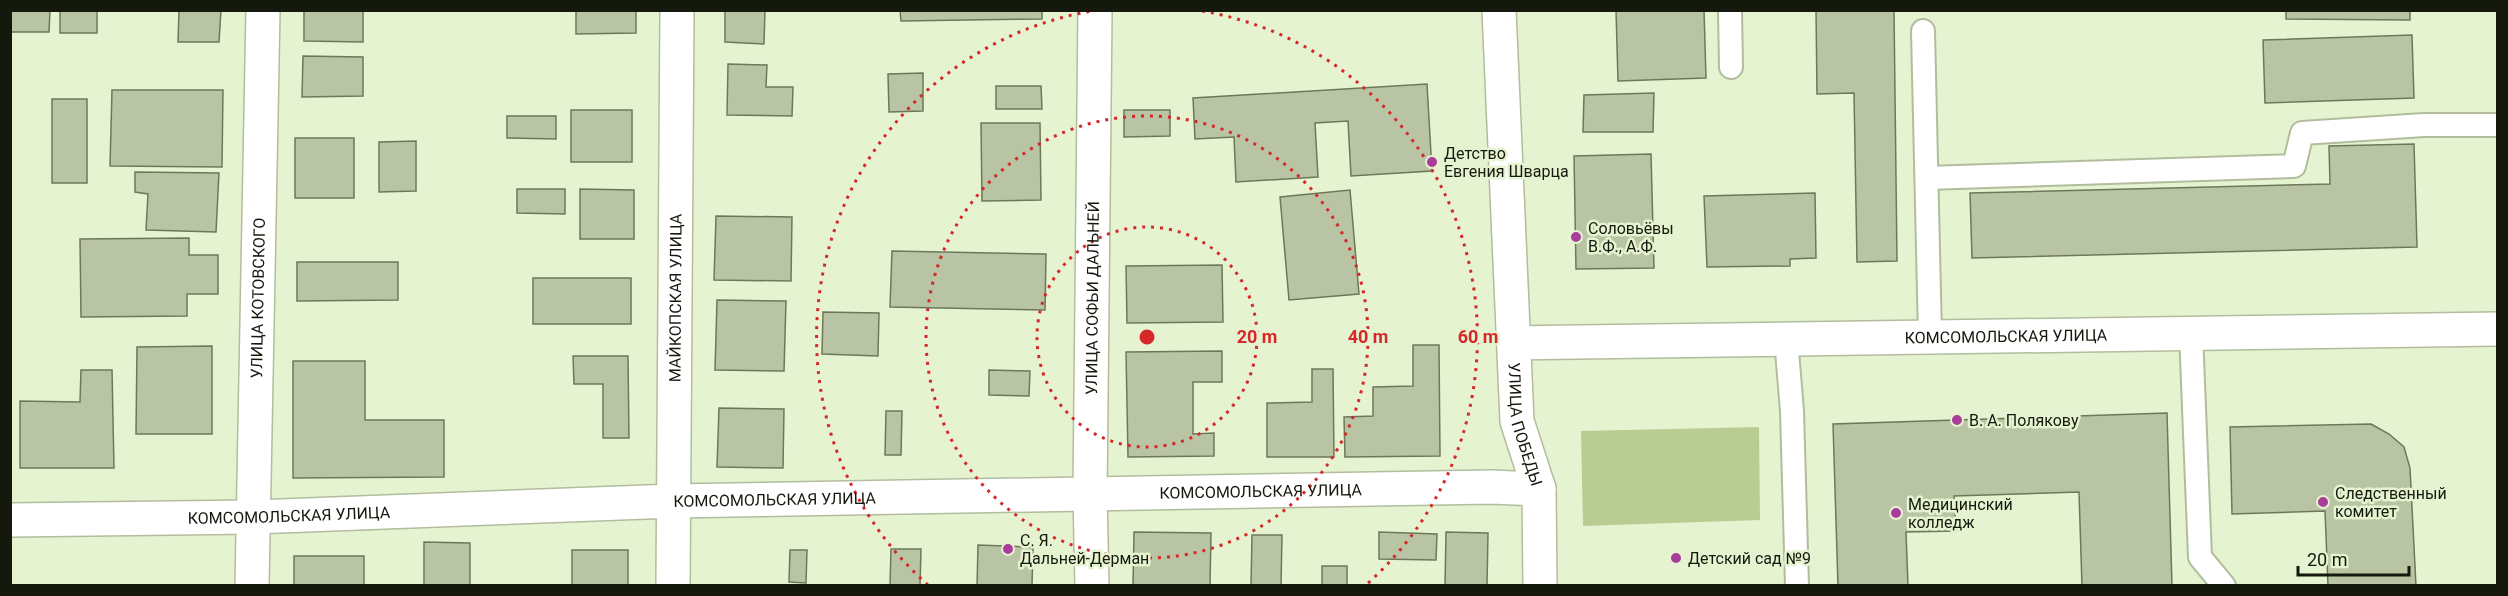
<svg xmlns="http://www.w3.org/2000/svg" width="2508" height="596" viewBox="0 0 2508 596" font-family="Roboto,sans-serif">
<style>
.green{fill:#b9cd93}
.building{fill:#b8c4a3;stroke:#6d785a;stroke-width:1.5}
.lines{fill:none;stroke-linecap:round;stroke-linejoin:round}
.lane-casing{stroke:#b1bd9d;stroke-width:26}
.street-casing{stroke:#b1bd9d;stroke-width:36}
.lane{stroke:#fff;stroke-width:22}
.street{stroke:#fff;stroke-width:33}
.ring{fill:none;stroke:#d62828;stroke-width:3;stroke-dasharray:3 6}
.poi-dot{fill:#aa3c9a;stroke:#e6f3d1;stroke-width:2}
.labels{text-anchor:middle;stroke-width:5;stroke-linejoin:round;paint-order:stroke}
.poi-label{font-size:16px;fill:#15190d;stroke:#e6f3d1;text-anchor:start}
.street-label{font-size:16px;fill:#15190d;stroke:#e6f3d1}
.centre{fill:#d62828;stroke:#e6f3d1;stroke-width:3}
.ring-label{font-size:18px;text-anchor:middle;font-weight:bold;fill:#d62828;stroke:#e6f3d1;stroke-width:5;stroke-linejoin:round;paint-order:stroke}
</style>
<rect width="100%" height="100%" fill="#e6f3d1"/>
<path class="green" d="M1759,427L1760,520L1583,526L1581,431Z"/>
<g class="building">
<path d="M10,10H50L49,32H10Z"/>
<rect x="60" y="10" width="37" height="23"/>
<path d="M179,10H221L219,42H178Z"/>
<path d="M304,10H363V42L304,41Z"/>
<path d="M576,10H636V33L576,34Z"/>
<path d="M725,10H765L764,44L725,42Z"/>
<path d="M900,10H1042V19L901,21Z"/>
<path d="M1616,10H1704L1706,78L1618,81Z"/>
<path d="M1816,10H1894L1897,261L1857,262L1854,93L1817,94Z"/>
<path d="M2286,10H2410V20L2286,19Z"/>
<path d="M2412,35L2414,98L2265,103L2263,40Z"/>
<path d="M303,56L363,57V96L302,97Z"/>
<path d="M728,64L767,65L766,87H793L792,116L727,115Z"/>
<path d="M923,73V111L889,112L888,74Z"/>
<path d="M1427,84L1432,171L1351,176L1348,121L1315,123L1318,177L1236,182L1234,137L1195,139L1193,98Z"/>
<path d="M996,86H1041L1042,109H996Z"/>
<path d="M112,90H223L222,167L110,166Z"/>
<path d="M1654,93L1653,132H1583L1584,95Z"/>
<rect x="52" y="99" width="35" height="84"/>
<rect x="571" y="110" width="61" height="52"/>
<path d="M1124,110H1170V136L1124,137Z"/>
<path d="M507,116H556V139L507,138Z"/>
<path d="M981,123H1040L1041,200L982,201Z"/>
<rect x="295" y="138" width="59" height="60"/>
<path d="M416,141V191L379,192V142Z"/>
<path d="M2414,144L2417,247L1972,258L1970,193L2330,184L2329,146Z"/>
<path d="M1651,154L1654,268L1576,269L1574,156Z"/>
<path d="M135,172L219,173L216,232L146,230L148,194L135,192Z"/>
<path d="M517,189H565V214L517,213Z"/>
<path d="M580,189L634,190V239H580Z"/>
<path d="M1350,190L1359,294L1289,300L1280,197Z"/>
<path d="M1815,193L1816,258L1790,259V266L1707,267L1704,196Z"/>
<path d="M716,216L792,217L791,281L714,280Z"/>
<path d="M189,238V255H218V294H187V316L81,317L80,239Z"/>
<path d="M892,251L1046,254L1045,310L890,307Z"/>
<path d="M297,262H398V300L297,301Z"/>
<path d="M1222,265L1223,322L1127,323L1126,266Z"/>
<rect x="533" y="278" width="98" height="46"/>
<path d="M717,300L786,301L784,371L715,370Z"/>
<path d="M823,312L879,313L878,356L822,354Z"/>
<path d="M1413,345H1439L1440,456L1345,457L1344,417L1373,416V387L1413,386Z"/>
<path d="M212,346V434H136L137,347Z"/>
<path d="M1222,351V382H1193V434L1214,433V456L1128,457L1126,352Z"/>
<path d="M573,356H628L629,438H603V384H574Z"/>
<path d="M293,361H365V420H444V477L293,478Z"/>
<path d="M1312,369H1333L1334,457H1267V403L1312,402Z"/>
<path d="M81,370H112L114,468H20V401L80,402Z"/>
<path d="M989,370L1030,371L1029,396L989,395Z"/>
<path d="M719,408L784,409L783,468L717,467Z"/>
<path d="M886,411H902L901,455H885Z"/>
<path d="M2167,413L2172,586H2082L2079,492L1954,496L1956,531L1906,532L1908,586H1838L1833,424Z"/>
<path d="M2371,424L2389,434L2404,447L2410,468L2416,586H2328L2325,511L2232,514L2230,427Z"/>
<path d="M1134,532L1211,533L1210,586H1133Z"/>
<path d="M1379,532L1437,534L1436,560L1379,559Z"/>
<path d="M1446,532L1488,533L1487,586H1445Z"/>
<path d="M1252,535H1282L1281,586H1251Z"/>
<path d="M424,542L470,543V586H424Z"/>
<path d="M978,545L1033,547L1032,586H977Z"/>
<path d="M891,549H921L920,586H890Z"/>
<rect x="572" y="550" width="56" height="36"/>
<path d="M790,550H807L806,583L789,582Z"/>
<rect x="294" y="556" width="70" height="30"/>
<rect x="1322" y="566" width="25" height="20"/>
</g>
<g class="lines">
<g class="lane-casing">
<g id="lane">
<path d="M1730,10L1731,67"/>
<path d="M1923,31L1930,337"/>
<path d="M1927,178L2294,166L2302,133L2424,125H2498"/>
<path d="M2191,333L2200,557L2224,586"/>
<path d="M1786,339L1792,411L1797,586"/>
</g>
</g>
<g class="street-casing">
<g id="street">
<path id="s1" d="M1499,10L1517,421L1539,489L1540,586"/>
<path id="s2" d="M1514,343L2498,329"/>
<path id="s3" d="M10,520L253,517L673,501L1491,487L1539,489"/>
<path id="s4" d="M252,586L263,10"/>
<path id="s5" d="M673,586L677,10"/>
<path id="s6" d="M1092,586L1090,494L1095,10"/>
</g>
</g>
<use href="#lane" class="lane"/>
<use href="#street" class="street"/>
</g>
<g class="ring">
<circle cx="1147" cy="337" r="110"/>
<circle cx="1147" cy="337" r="221"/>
<path d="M928 585A331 331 0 0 1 1092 11M1202 11A331 331 0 0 1 1366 585"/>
</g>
<g class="poi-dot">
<circle cx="1432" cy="162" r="6"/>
<circle cx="1576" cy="237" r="6"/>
<circle cx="1957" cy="420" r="6"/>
<circle cx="2323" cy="502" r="6"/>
<circle cx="1896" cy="513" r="6"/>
<circle cx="1008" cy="549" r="6"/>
<circle cx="1676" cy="558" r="6"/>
</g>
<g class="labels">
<g class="poi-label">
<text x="1444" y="159">Детство<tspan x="1444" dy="18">Евгения Шварца</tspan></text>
<text x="1588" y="234">Соловьёвы<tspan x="1588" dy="18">В.Ф., А.Ф.</tspan></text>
<text x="1969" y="426">В. А. Полякову</text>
<text x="2335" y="499">Следственный<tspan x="2335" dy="18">комитет</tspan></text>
<text x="1908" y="510">Медицинский<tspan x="1908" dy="18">колледж</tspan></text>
<text x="1020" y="546">С. Я.<tspan x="1020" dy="18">Дальней-Дерман</tspan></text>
<text x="1688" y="564">Детский сад №9</text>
</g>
<g class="street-label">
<text dy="6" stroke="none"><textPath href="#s4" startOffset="288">УЛИЦА КОТОВСКОГО</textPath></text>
<text dy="6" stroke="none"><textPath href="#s5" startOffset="288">МАЙКОПСКАЯ УЛИЦА</textPath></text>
<text dy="6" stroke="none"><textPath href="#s6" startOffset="288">УЛИЦА СОФЬИ ДАЛЬНЕЙ</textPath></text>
<text dy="6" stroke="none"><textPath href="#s2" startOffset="492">КОМСОМОЛЬСКАЯ УЛИЦА</textPath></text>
<text dy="6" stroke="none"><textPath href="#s1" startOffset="416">УЛИЦА ПОБЕДЫ</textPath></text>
<text dy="6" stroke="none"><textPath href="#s3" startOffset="1251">КОМСОМОЛЬСКАЯ УЛИЦА</textPath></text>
<text dy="6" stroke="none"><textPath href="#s3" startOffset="765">КОМСОМОЛЬСКАЯ УЛИЦА</textPath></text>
<text dy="6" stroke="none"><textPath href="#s3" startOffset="279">КОМСОМОЛЬСКАЯ УЛИЦА</textPath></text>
</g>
</g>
<circle cx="1147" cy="337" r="9" class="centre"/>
<g class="ring-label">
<text x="1257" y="343">20 m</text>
<text x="1368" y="343">40 m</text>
<text x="1478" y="343">60 m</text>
</g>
<rect width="2508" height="596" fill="none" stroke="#15190d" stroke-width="24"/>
<path d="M2298 566v9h111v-9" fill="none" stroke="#15190d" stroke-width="3"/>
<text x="2307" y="566" font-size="18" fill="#15190d" stroke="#e6f3d1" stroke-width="4.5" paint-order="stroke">20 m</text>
</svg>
